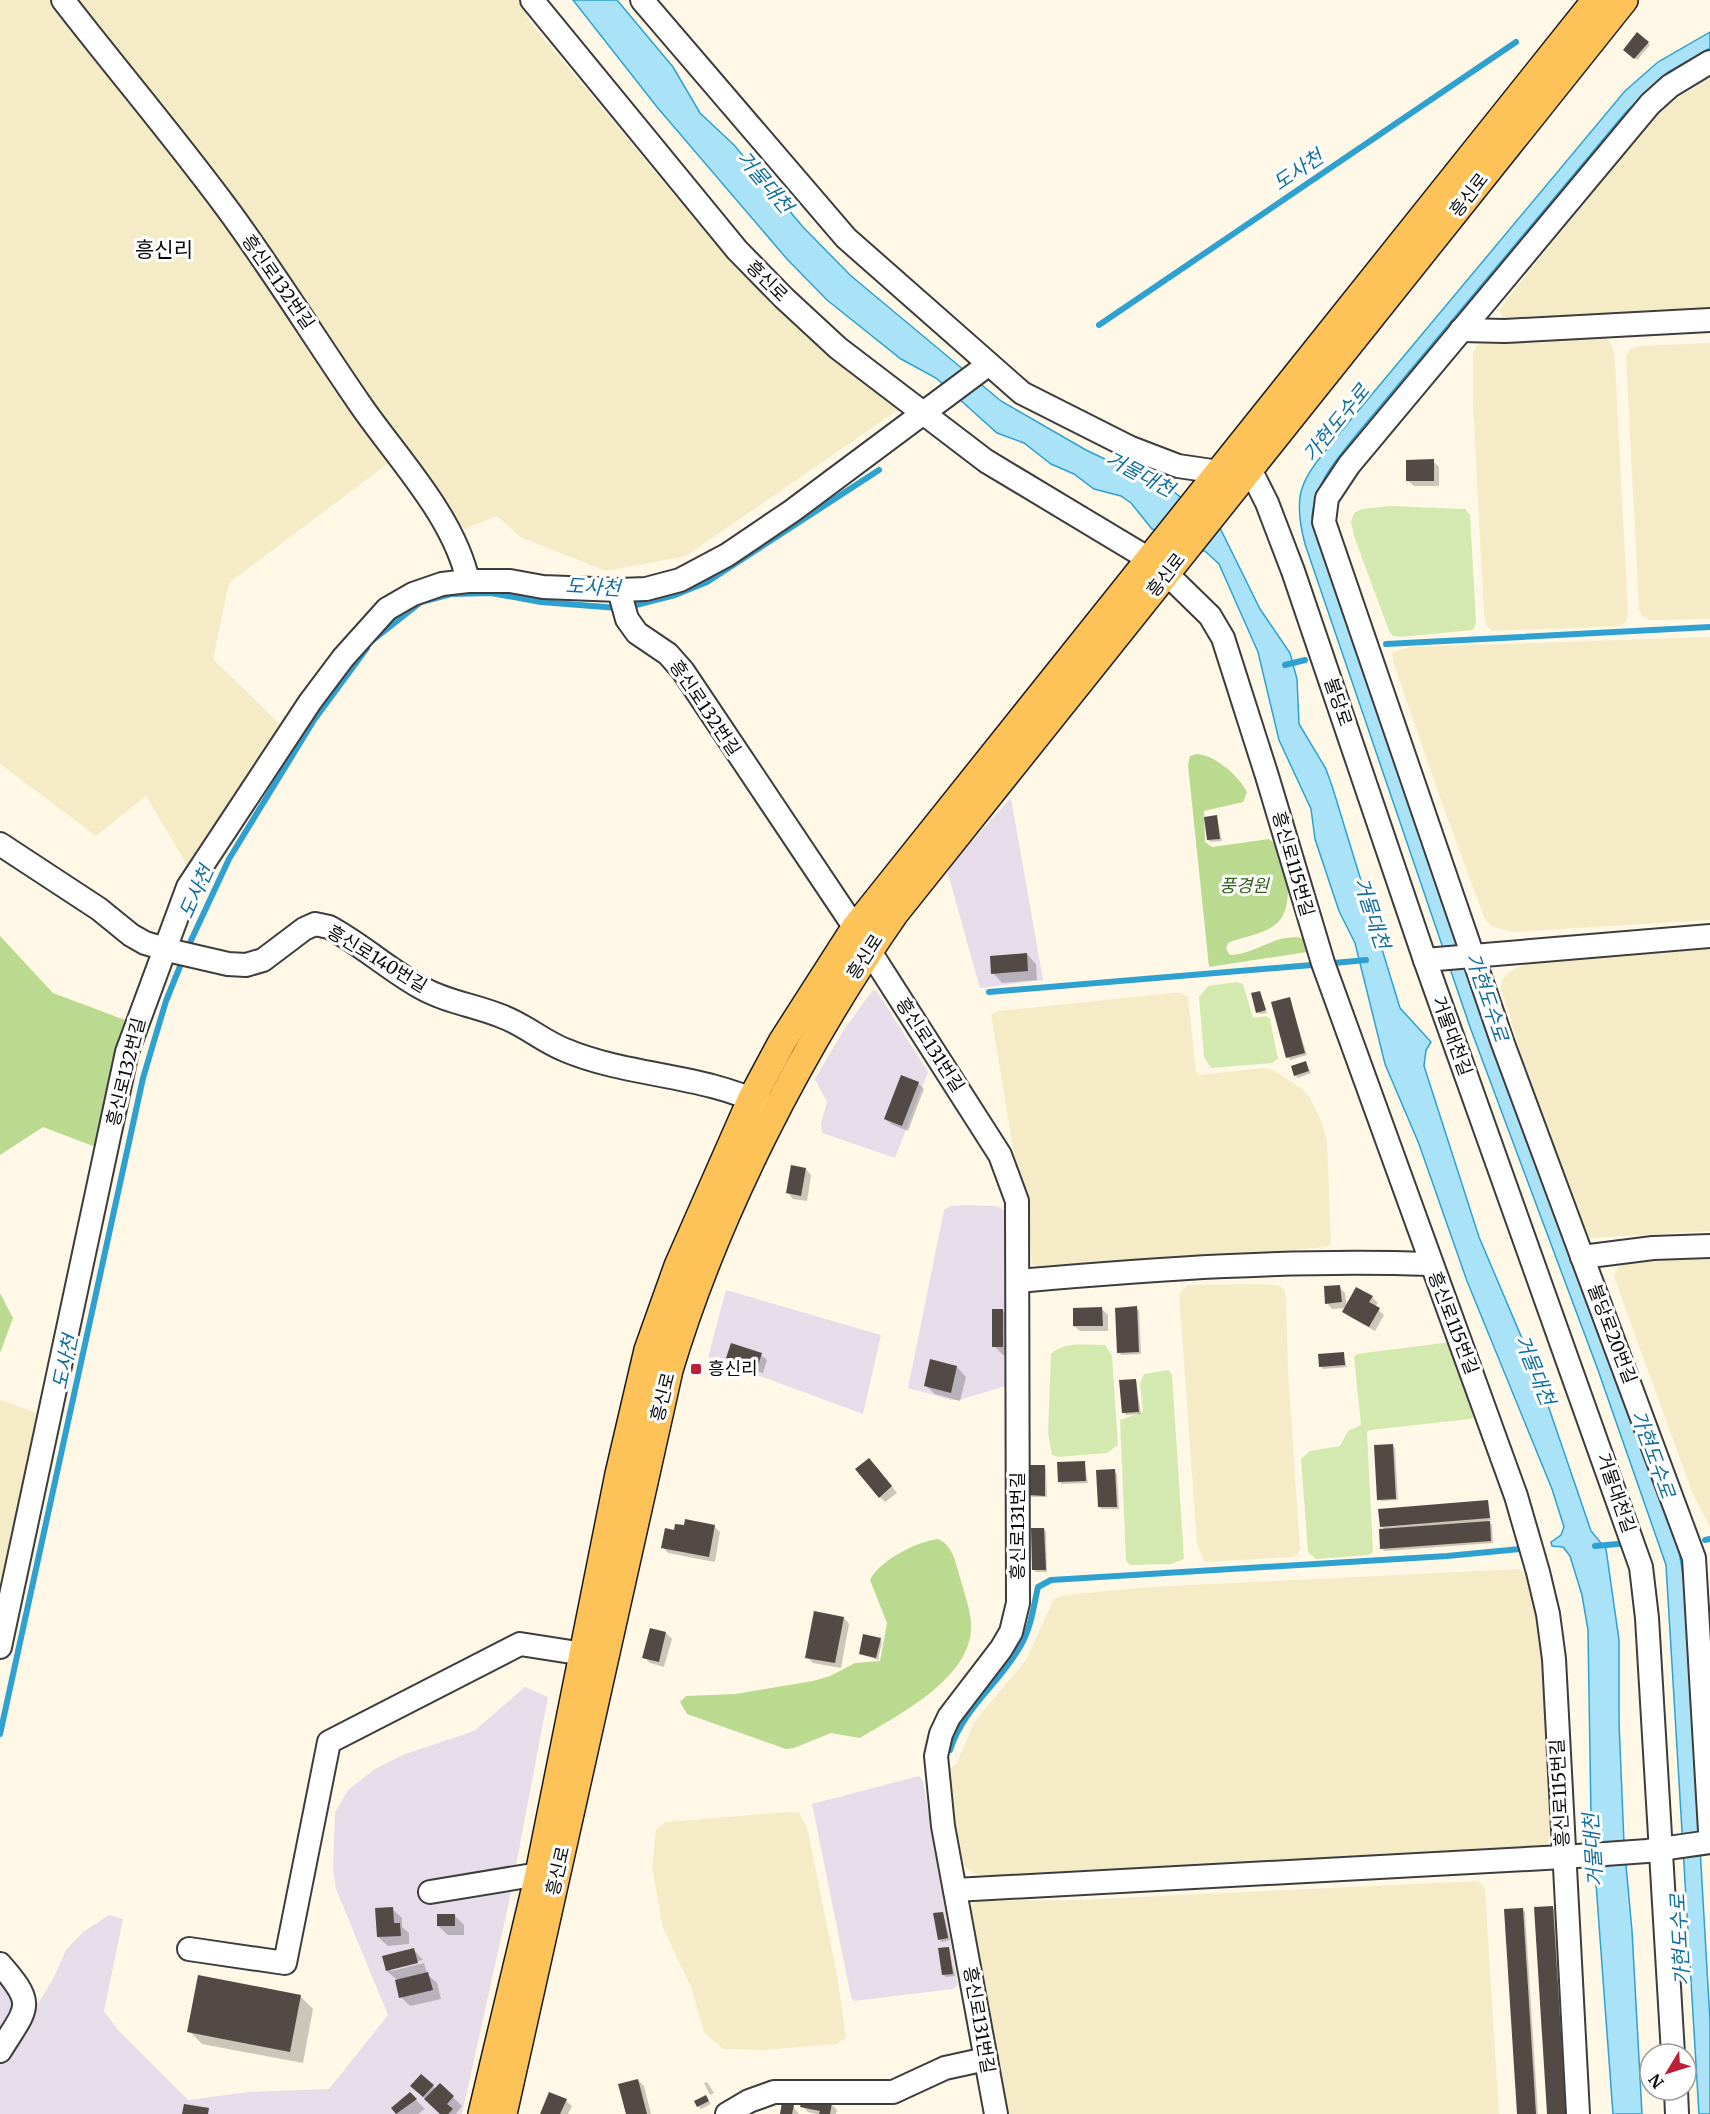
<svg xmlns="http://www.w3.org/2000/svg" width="1710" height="2114" viewBox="0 0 1710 2114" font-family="Merriweather,'Noto Sans KR',serif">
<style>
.industrial{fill:#e7ddea}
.farmland{fill:#f5ecc7}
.green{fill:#d4e9b0}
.forest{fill:#b9da8f}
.water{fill:#aae3f8;stroke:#2fa1d0;stroke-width:1.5}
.shadow{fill:#0003}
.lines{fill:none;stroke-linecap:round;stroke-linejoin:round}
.stream{stroke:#2fa1d0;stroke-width:6}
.building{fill:#534a46}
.minor-casing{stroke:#3d3d3d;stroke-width:26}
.major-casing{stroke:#1b1b1b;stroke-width:30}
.minor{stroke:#fff;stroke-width:22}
.major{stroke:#fdc359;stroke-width:27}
.poi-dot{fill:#bc1f38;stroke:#fff;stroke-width:2}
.labels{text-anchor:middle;stroke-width:6;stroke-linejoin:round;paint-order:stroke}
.street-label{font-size:18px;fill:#0a0a0a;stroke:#fff}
.park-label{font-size:18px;font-style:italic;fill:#30621a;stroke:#fff}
.poi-label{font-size:18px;fill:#0a0a0a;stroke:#fff;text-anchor:start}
.water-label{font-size:20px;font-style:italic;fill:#116f9d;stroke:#fff}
.quarter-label{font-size:21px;fill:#0a0a0a;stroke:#fff}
</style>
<rect width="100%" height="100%" fill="#fff8e7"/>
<g class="industrial">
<path d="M1011,798L1043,980L980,988L948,874L950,868L971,842Z"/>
<path d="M876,990L928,1072L895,1158L822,1133L821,1123L827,1102L815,1079L843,1031L872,991Z"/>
<path d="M965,1205L995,1206L1003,1209L1006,1216V1386L959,1400H951L908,1388L944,1210L950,1206Z"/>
<path d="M726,1290L881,1335L863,1414L708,1357Z"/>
<path d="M525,1687L548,1697L509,1902L462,2114H0V2065L53,1979L66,1950L83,1932L109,1915L123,1919L104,2011L118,2030L188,2100L248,2092L329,2089L388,2015L336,1889L333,1868L335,1813L348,1790L375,1769L405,1754L474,1731Z"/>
<path d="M919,1776L923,1781L958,1985L953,1989L854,2001L851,1997L812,1804Z"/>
<path d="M0,1974L18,1997L0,2039Z"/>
</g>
<g class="farmland">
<path d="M0,0H518L530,22L727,258L898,410L686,556L606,571L520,537L497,516L465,529L389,463L229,583L213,659L284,728L188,867L146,796L96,836L0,764Z"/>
<path d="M1710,78V312L1508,321L1502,317L1500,310L1506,300L1650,122L1667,104Z"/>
<path d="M1600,336L1609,340L1613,348L1615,363L1628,613L1626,621L1621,626L1492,631L1487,626L1484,615L1473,406V353L1476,346L1484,343Z"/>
<path d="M1710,343V619L1650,620L1643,617L1639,610L1626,357L1630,349L1640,346Z"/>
<path d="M1710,637V920L1512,932L1491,926L1484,917L1444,809L1393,662L1392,652L1410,647Z"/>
<path d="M1710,948V1231L1589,1238L1544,1124L1522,1057L1501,988L1503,979L1509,972L1523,965L1553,960Z"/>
<path d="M1172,993H1181L1188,997L1196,1071L1199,1075L1264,1068L1273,1070L1301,1088L1310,1098L1322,1123L1327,1142L1331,1244L1326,1247L1281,1251L1038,1266L1032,1264L1028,1203L1015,1160L991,1015L998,1011Z"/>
<path d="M1710,1252V1527L1692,1492L1614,1277L1618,1267L1628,1259Z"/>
<path d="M1262,1284L1278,1285L1284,1289L1286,1298L1288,1370L1300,1549L1298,1554L1292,1557L1204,1562L1197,1544L1179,1294L1187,1285Z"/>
<path d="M1,1400L50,1418L0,1611V1401Z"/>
<path d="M1519,1569L1531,1579L1542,1629L1553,1829L1547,1846L1539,1849L996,1876L979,1875L967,1869L960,1859L951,1817L946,1771L957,1763L974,1722L1026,1660L1054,1599L1065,1595L1151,1587Z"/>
<path d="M788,1812L799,1813L807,1827L838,1980L846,2038L836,2044L764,2050L723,2049L704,2032L691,1987L663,1928L652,1867L656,1830L665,1822Z"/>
<path d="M1478,1881L1485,1889L1499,2114H1004L968,1908L973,1904L979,1901L1076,1900Z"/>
</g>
<g class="green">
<path d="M1391,506L1465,509L1470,515L1476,623L1473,630L1401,637L1393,636L1389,631L1354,536L1351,522L1354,513L1362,509Z"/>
<path d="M1237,982L1243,984L1253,1018L1266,1016L1270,1019L1278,1059L1272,1063L1211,1068L1204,1057L1199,997L1208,986Z"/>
<path d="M1451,1342L1478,1416L1470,1419L1370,1430L1367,1432L1373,1552L1369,1555L1316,1559L1308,1552L1301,1459L1310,1451L1340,1446L1348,1431L1361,1425L1354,1357L1357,1354Z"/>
<path d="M1105,1345L1112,1356L1118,1445L1107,1453L1058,1457L1052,1455L1048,1433L1051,1354C1063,1341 1088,1345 1105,1345Z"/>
<path d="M1169,1370L1172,1375L1184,1559L1171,1564L1130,1565L1126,1561L1120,1420L1143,1412L1140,1384L1144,1374Z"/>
</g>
<g class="forest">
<path d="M1196,754C1214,754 1239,776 1247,792L1243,802L1204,811L1205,842L1212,847L1269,839C1289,851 1296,909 1276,924C1263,935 1244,936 1228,943L1226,949L1230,955C1258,954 1277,931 1306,939L1309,946L1307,952L1209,967L1188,765L1190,756Z"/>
<path d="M0,936L53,993L133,1023L109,1152L43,1127L0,1155Z"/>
<path d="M0,1293L13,1318L0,1353Z"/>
<path d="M938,1539C954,1546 956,1565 961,1581C965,1596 972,1613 971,1630C968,1680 898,1715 860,1738L831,1733L794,1748L786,1749L687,1714L680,1702L686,1696L735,1694L813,1681L830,1676L855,1663L880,1661L887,1623L870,1580C880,1560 916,1542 938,1539Z"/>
</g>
<g class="water">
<path d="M573,0H617L673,67L700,113L734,145L803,227L850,275L1001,401L1086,450L1174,492L1220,528L1260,609L1290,653L1297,679L1299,724L1326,769L1333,789L1400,1008L1431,1042L1426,1050L1424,1066L1479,1237L1538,1376L1591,1531L1606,1549L1619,1640V1722L1624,1843L1632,1931L1642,2114H1613L1591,1816L1588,1630L1582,1595L1570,1556L1563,1547L1552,1546L1551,1542L1561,1535L1564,1527L1552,1489L1467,1281L1419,1144L1385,1064L1355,943L1339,911L1315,839L1311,809L1279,740L1258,652L1219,564L1206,552L1179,537L1152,529L1131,503L1121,496L1094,489L1074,474L1051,464L1024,443L997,433L936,378L901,359L827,300L787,259L657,107Z"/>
<path d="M1710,32V48L1668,72L1626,112L1357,434C1336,460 1315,483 1312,517L1679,1551L1685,1588L1710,2021V2114H1699L1666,1565L1598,1370L1470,1027L1305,544C1290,488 1305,477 1338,435L1625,91L1658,62Z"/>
</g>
<g class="shadow">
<path d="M1637,34L1650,45L1637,60L1625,50Z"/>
<path d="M1433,461L1439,467V486H1414L1408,481Z"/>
<path d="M1217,817L1222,841L1211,842L1208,840Z"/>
<path d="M1027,954L1036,964L1037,980L1002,983L993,973Z"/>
<path d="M1260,992L1267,1013L1260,1014L1258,1012Z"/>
<path d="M1289,998L1307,1055L1290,1060L1288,1057Z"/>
<path d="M1306,1063L1311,1073L1298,1078L1295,1075Z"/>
<path d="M918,1083L924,1089L908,1131L891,1124L885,1119Z"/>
<path d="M806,1169L811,1175L807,1201L793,1199L788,1193Z"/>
<path d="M1339,1287L1345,1293L1347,1307L1372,1297L1378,1303L1375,1307L1384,1315L1375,1331L1350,1317L1344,1311L1346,1308L1332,1309L1327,1303Z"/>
<path d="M1136,1308L1139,1310L1141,1354L1121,1355L1119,1352Z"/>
<path d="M1102,1309L1108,1315V1331H1080L1074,1326Z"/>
<path d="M1002,1310L1011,1319V1355H1003L994,1346Z"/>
<path d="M1343,1353L1347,1367L1323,1369L1321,1366Z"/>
<path d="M761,1355L767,1360L763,1373L734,1363L728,1357Z"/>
<path d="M957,1367L966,1377L960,1401L935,1394L925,1385Z"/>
<path d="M1136,1380L1141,1414L1126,1415L1124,1413Z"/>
<path d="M1392,1445L1395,1448L1398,1500L1381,1501L1379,1499Z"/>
<path d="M1084,1462L1088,1483L1062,1484L1059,1482Z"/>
<path d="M875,1465L897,1493L885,1502L880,1497Z"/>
<path d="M1044,1466L1046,1469L1047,1497H1032L1029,1495Z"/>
<path d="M1115,1471L1117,1474L1119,1509H1102L1099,1507Z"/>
<path d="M1488,1502L1491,1520L1487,1521L1492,1525L1493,1543L1384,1551L1382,1548L1385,1530L1381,1526Z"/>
<path d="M714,1526L720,1532L715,1562L668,1553L663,1547L675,1532Z"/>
<path d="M1044,1529L1046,1532L1047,1572H1036L1034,1570Z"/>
<path d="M844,1618L849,1624L841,1668L813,1663L807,1657Z"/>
<path d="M666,1633L672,1639L664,1667L650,1663L644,1657Z"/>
<path d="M880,1639L882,1642L878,1660L860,1654Z"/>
<path d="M1553,1908L1555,1910L1567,2114H1548Z"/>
<path d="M392,1909L402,1918V1927L409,1933V1944L388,1946L378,1937Z"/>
<path d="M1523,1909L1525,1912L1538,2114H1519Z"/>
<path d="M943,1913L950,1940L942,1942L939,1939Z"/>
<path d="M455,1916L464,1925V1935H448L438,1926Z"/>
<path d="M948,1948L955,1976L946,1977L944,1975Z"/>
<path d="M414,1950L423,1960L391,1968V1971L424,1963L427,1974L437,1983L441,1999L410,2006L401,1997L397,1980L387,1971Z"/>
<path d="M300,1996L313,2009L303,2063L202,2044L189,2031Z"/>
<path d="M421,2076L436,2089L440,2085L462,2106L456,2114H442L421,2095Z"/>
<path d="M638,2080L644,2086L651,2114H627Z"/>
<path d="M707,2082L714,2093L710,2095L704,2083Z"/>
<path d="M410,2094L425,2109L418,2114H397L393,2108Z"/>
<path d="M706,2097L711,2104L701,2109L698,2106Z"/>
<path d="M566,2101L572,2106L568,2114H541Z"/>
<path d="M831,2104L837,2110L836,2114H816L808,2112L802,2106Z"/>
<path d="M793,2106L799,2114H782Z"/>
</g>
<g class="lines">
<g class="stream">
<path d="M1099,325L1516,42"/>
<path d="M628,607L675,595L707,582L879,470"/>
<path d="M373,640L421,602L451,594L491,593L541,602L618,608"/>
<path d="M1386,644L1710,627"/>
<path d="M1285,665L1305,660"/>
<path d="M187,949L229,859L314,720L367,648"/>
<path d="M1334,963L1366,960"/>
<path d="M989,992L1312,965"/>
<path d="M1705,1540L1710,1539"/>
<path d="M1595,1546L1618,1544"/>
<path d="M0,1734L143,1078L166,1001L183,959"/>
<path d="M950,1750C963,1709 997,1685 1018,1650C1031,1630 1033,1609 1038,1587L1051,1580L1447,1556L1520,1549"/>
</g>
</g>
<g class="building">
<path d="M1637,32L1649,42L1634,59L1623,50Z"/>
<path d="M1434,459V481H1406V460Z"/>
<path d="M1217,815L1220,839L1207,840L1204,817Z"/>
<path d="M1027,953L1028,971L991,974L990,956Z"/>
<path d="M1260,991L1266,1010L1256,1013L1251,993Z"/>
<path d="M1290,997L1305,1053L1286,1058L1271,1002Z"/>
<path d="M1306,1061L1309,1071L1294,1076L1291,1066Z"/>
<path d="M901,1075L919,1082L902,1126L884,1119Z"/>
<path d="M791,1165L806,1168L801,1196L786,1193Z"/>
<path d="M1340,1285L1342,1302L1325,1304L1324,1286Z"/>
<path d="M1356,1287L1373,1296L1369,1302L1380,1308L1369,1327L1342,1312Z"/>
<path d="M1137,1306L1139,1352L1117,1353L1115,1308Z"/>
<path d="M1102,1307L1103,1326H1073V1308Z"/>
<rect x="992" y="1309" width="11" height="38"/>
<path d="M731,1343L762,1353L757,1368L726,1358Z"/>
<path d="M1344,1352L1345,1365L1319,1367L1318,1354Z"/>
<path d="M930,1359L957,1366L951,1393L924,1386Z"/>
<path d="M1136,1379L1139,1412L1122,1413L1119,1380Z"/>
<path d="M1393,1444L1396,1499L1377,1500L1374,1445Z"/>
<path d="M869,1458L892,1486L879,1498L855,1469Z"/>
<path d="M1085,1461L1086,1481L1058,1482L1057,1462Z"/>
<path d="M1028,1465H1045V1496L1028,1495Z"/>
<path d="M1115,1469L1117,1507H1098L1096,1470Z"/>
<path d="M1488,1500L1490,1518L1380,1527L1378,1509Z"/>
<path d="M685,1519L715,1525L709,1557L661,1548L665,1528L674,1530L675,1524L684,1525Z"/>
<path d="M1490,1521L1491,1541L1380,1549L1379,1529Z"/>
<path d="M1031,1528H1044L1046,1570H1032Z"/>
<path d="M814,1611L844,1617L835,1663L805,1658Z"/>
<path d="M650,1628L666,1632L659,1662L642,1658Z"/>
<path d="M863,1634L881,1638L876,1658L859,1654Z"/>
<path d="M1553,1906L1566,2114H1547L1534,1907Z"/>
<path d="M393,1907L394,1923H400L401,1936L377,1937L375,1908Z"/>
<path d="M1523,1908L1536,2114H1517L1504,1909Z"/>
<path d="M943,1912L948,1938L938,1940L933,1913Z"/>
<rect x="437" y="1914" width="18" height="12"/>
<path d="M949,1947L953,1974L942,1975L938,1948Z"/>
<path d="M414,1948L418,1963L386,1971L382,1956Z"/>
<path d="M428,1972L433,1990L399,1998L395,1980Z"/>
<path d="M198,1975L301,1995L290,2052L187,2032Z"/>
<path d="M421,2074L434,2085L423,2097L410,2086Z"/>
<path d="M638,2079L647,2114H626L618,2084Z"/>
<path d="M440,2083L454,2096L447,2104L453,2109L448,2114H440L424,2099Z"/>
<path d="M410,2092L417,2099L396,2114L391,2108Z"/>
<path d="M549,2092L567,2099L560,2114H540Z"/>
<path d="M706,2095L709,2101L697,2107L694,2101Z"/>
<path d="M803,2096L832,2103L830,2114H819L820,2111L800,2107Z"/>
<path d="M782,2102L794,2105L792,2114H780Z"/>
<path d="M184,2104L209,2108L208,2114H182Z"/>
</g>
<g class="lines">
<g class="minor-casing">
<g id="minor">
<path d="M63,0C118,71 176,139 229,211C276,275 317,342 362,407C399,460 454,517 468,581"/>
<path d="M532,0L737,250L784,298L838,348L986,461L1149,559"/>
<path d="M642,0L846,238L1022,393L1131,448L1178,466L1219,472"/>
<path d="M1710,62L1670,86L1650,104L1349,465L1327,498L1324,522L1502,1041L1694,1558L1710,1831"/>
<path d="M1461,330L1505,331L1710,320"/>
<path d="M1239,458L1254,477L1267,503L1293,571L1425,960L1641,1567L1647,1618L1673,2054"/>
<path d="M1167,574L1210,616L1223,638L1267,776L1323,963L1516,1496L1538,1572L1548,1614L1554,1659L1578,2114"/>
<path d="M619,590L627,619L637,633L668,654L683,671L855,928"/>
<path d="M0,844L99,909L131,935L145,943L176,952L228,964L246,965L263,960L304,929L315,924L329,927C361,944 388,969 420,987C446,1002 474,1005 501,1016C524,1024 542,1041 565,1050C629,1077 704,1074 766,1106"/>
<path d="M869,950L1000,1155L1017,1201L1018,1603L1011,1632L1001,1649L949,1717L941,1734L936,1756L943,1826L996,2114"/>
<path d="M1425,960L1710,936"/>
<path d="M1582,1257L1653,1248L1710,1246"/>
<path d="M1018,1281C1155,1269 1293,1259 1430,1264"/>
<path d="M0,1647L127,1052L188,887L310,702L343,658L387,609L413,594L442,584L468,581H510L543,587L619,590L646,589L680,580L727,555L792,511L989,364"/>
<path d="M955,1890L1563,1857L1647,1851L1710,1842"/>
<path d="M430,1892L539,1874"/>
<path d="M189,1949L285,1963L329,1742L520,1644L584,1654"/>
<path d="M0,1964C37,2006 27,2007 0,2051"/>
<path d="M1676,2090L1677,2114"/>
<path d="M727,2114L749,2101L774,2092H893L945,2068L986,2059"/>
</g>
</g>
<g class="major-casing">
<g id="major">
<path d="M482,2114L539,1874L619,1474L648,1350L678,1266L752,1098L782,1042L855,928L1596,0"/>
<path d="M503,2114L669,1370C716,1213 801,1048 895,913L1624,0"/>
</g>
</g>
<use href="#minor" class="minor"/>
<use href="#major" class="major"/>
</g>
<rect class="poi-dot" x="690" y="1363" width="12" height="12" rx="3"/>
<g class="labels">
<g class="street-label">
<text transform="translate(1469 195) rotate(-52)" y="6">흥신로</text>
<text transform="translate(767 281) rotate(45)" y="6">흥신로</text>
<text transform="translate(278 282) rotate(55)" y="6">흥신로132번길</text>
<text transform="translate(1166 575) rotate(-52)" y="6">흥신로</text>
<text transform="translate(1338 702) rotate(71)" y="6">불당로</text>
<text transform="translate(705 708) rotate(56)" y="6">흥신로132번길</text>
<text transform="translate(1293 864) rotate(74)" y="6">흥신로115번길</text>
<text transform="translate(865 957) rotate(-57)" y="6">흥신로</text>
<text transform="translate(377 959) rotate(31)" y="6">흥신로140번길</text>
<text transform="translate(1452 1036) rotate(70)" y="6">거물대천길</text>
<text transform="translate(930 1045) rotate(57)" y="6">흥신로131번길</text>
<text transform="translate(126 1072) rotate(-76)" y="6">흥신로132번길</text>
<text transform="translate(1453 1323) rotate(69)" y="6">흥신로115번길</text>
<text transform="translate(1612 1334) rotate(69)" y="6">불당로20번길</text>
<text transform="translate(663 1397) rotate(-76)" y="6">흥신로</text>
<text transform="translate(1616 1493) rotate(71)" y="6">거물대천길</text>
<text transform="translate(1018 1526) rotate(-90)" y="6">흥신로131번길</text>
<text transform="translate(1560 1793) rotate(-93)" y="6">흥신로115번길</text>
<text transform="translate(558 1871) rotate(-77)" y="6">흥신로</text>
<text transform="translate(979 2020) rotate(80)" y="6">흥신로131번길</text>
</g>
<g class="park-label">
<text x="1244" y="892">풍경원</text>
</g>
<g class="poi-label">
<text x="708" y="1375">흥신리</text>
</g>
<g class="water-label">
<text transform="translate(1298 170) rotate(-34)" y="7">도사천</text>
<text transform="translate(765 182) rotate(50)" y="7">거물대천</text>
<text transform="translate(1336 423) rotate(-51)" y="7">가현도수로</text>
<text transform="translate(1140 474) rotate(28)" y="7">거물대천</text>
<text transform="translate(593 587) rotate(3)" y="7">도사천</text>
<text transform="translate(196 892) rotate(-66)" y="7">도사천</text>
<text transform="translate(1372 913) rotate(72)" y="7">거물대천</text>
<text transform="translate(1487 997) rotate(71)" y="7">가현도수로</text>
<text transform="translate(65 1362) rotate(-78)" y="7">도사천</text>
<text transform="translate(1535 1370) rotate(68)" y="7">거물대천</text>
<text transform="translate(1653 1454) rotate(70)" y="7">가현도수로</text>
<text transform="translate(1593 1850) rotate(-94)" y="7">거물대천</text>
<text transform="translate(1680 1940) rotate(-93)" y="7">가현도수로</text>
</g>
<g class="quarter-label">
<text x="164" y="257">흥신리</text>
</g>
</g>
<g transform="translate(1668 2072) rotate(232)"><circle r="28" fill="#ffffff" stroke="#9d9d9d" stroke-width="1.5"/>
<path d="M0-4.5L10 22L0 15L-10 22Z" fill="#bc1f38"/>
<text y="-9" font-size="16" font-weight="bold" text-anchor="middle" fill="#0a0a0a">N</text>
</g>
</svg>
